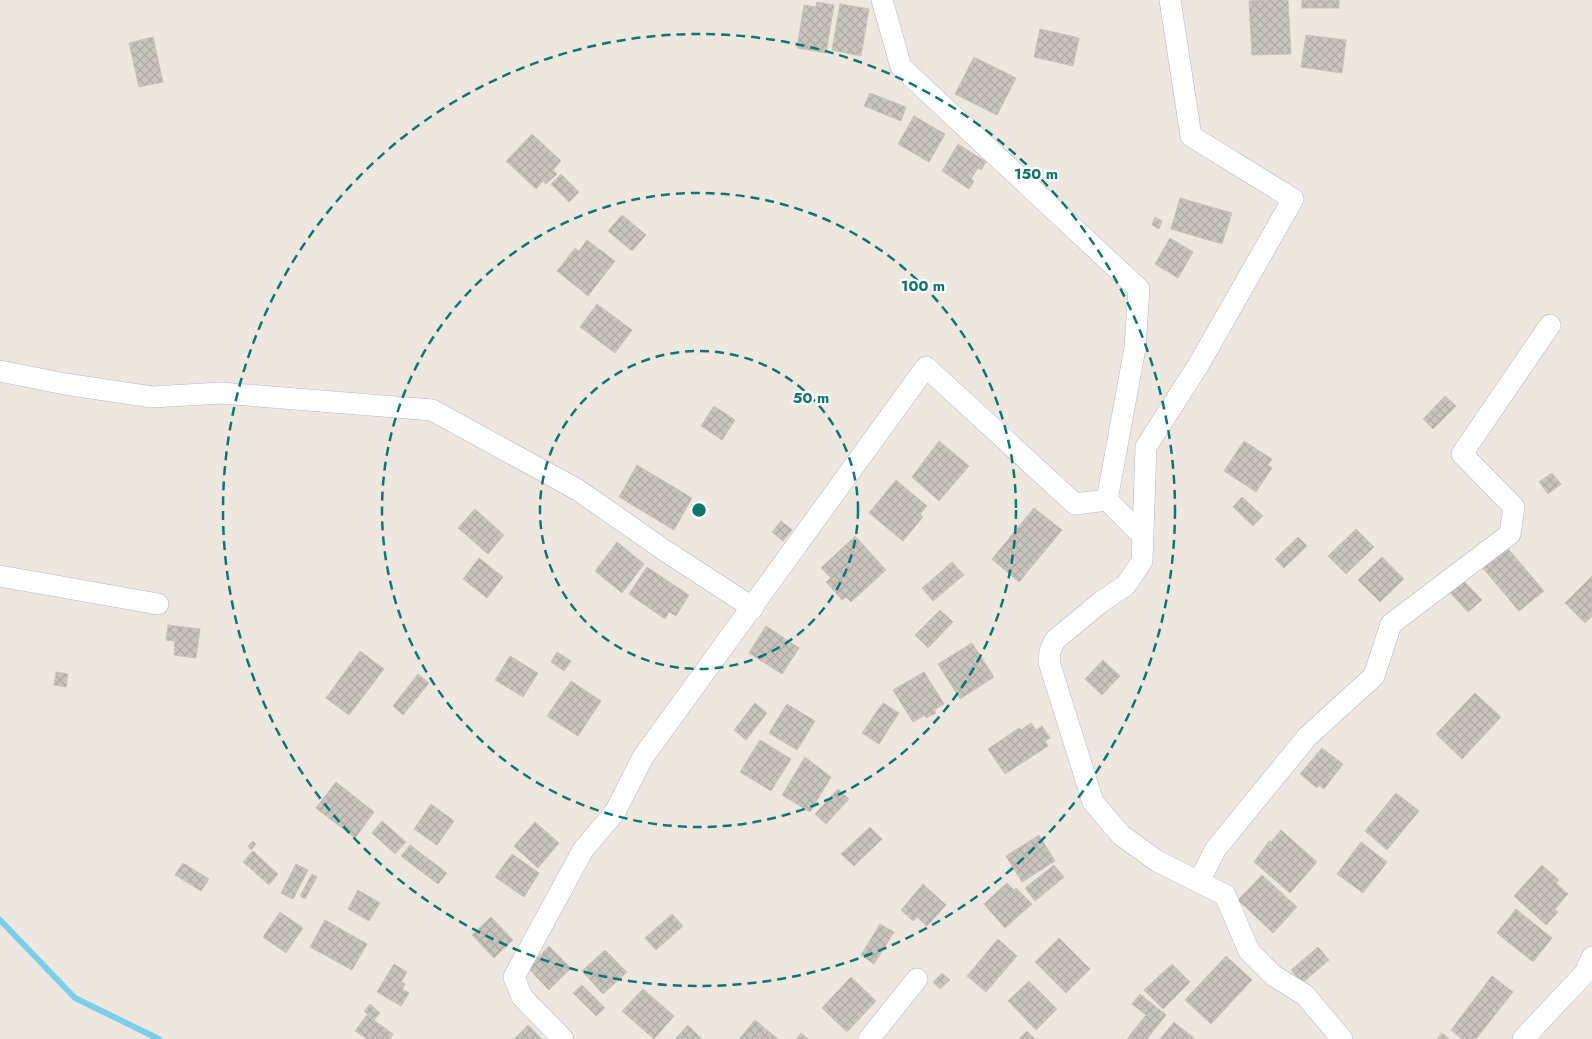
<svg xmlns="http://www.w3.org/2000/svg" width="1592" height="1039" viewBox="0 0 1592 1039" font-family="Jost,sans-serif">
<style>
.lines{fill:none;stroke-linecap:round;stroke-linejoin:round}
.stream{stroke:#7ad0e8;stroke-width:6}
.building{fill:url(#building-cross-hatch);stroke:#c9c2b9}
.minor-casing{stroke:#b3b6bf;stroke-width:22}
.minor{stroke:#fff;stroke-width:21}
.ring{fill:none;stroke:#0f766e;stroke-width:2.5;stroke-dasharray:9 6}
.centre{fill:#0f766e;stroke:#fff;stroke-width:2.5}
.ring-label{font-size:15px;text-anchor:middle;font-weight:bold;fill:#0f766e;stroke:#fff;stroke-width:4.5;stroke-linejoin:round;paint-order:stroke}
</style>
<defs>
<pattern id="building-cross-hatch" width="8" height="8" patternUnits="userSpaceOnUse" patternTransform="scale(1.25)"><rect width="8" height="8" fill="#c9c5be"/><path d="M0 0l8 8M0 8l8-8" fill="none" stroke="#ada9a3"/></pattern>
</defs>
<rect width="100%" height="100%" fill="#ede7e0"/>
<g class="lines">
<path class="stream" d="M0,920L75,998L159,1039"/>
</g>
<g class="building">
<path d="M1262,0H1288L1291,54L1252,55L1249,1Z"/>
<rect x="1302" y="0" width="37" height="8"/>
<path d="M817,2L834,5L826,53L797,48L804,5L816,7Z"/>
<path d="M840,4L869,9L861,56L832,50Z"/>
<path d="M1040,29L1079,38L1073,66L1034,57Z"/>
<path d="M1306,35L1346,40L1342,73L1301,67Z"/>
<path d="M153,37L163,82L139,87L129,43Z"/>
<path d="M974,57L1016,78L997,115L955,94Z"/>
<path d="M870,93L906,107L901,121L864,106Z"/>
<path d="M914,116L945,134L929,162L898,144Z"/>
<path d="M532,134L561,161L553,170L557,174L546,184L543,181L536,189L506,161Z"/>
<path d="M958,144L986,162L981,170L978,168L971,179L974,181L969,189L942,171Z"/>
<path d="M561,174L579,192L569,202L551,184Z"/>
<path d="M1180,198L1232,213L1222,244L1171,229Z"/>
<path d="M622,215L646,235L632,251L608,231Z"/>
<path d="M1155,217L1162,221L1159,229L1152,225Z"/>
<path d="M1170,238L1193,252L1178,278L1155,264Z"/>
<path d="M587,240L615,261L588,296L557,271L575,248L579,251Z"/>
<path d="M597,304L632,330L615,353L580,327Z"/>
<path d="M1445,396L1456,406L1433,429L1423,419Z"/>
<path d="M714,406L735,420L722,440L701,426Z"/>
<path d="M939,441L969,466L939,501L912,477Z"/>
<path d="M1244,441L1272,459L1268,465L1272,468L1256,492L1224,471Z"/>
<path d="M637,465L692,498L674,530L619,497Z"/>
<path d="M1552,473L1561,484L1548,494L1539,482Z"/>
<path d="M896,480L927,506L920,514L923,517L903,541L869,513Z"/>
<path d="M1242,497L1263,516L1253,526L1233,507Z"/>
<path d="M1034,508L1062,530L1019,582L992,559Z"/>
<path d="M475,509L504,535L488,554L458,528Z"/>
<path d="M781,521L792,530L783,541L772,532Z"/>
<path d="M1356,529L1374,547L1346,574L1328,556Z"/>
<path d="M855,536L886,570L851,602L846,597L842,600L826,582L831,578L821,568Z"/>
<path d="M1298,537L1307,546L1284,568L1275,559Z"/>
<path d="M617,542L644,564L622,593L595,571Z"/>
<path d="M1505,545L1544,591L1519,611L1481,566Z"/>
<path d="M1382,557L1404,579L1380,602L1358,580Z"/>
<path d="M479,558L503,577L487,598L463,579Z"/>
<path d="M952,562L964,575L933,601L922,588Z"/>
<path d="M647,567L689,595L676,616L669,612L665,619L629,594Z"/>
<path d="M1458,575L1482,600L1468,612L1445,587Z"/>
<path d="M1592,576V616L1585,623L1565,603Z"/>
<path d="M940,610L953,622L928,648L915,635Z"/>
<path d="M168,625L200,629L196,658L174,655L175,641L166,640Z"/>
<path d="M766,626L799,648L782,674L749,653Z"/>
<path d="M972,643L994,677L960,699L938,664Z"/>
<path d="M360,651L384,669L349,715L326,698Z"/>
<path d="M557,652L571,661L564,671L551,662Z"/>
<path d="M510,656L538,673L523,697L495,680Z"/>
<path d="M1103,660L1120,676L1102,695L1085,679Z"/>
<path d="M56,672L68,674L66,687L54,685Z"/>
<path d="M924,672L944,704L934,710L936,713L926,718L925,715L913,722L893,690Z"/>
<path d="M418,674L429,683L403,715L393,706Z"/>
<path d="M571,681L601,701L578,736L547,716Z"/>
<path d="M1475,693L1501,717L1462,759L1436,734Z"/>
<path d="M755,703L767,713L746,740L734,730Z"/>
<path d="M883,703L899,713L879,744L862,733Z"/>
<path d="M787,704L815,721L797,750L769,733Z"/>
<path d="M1031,723L1036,730L1042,726L1050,738L1045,741L1048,746L1005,774L988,749L1019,728L1021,730Z"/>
<path d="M760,740L791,759L771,791L740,772Z"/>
<path d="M1322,748L1343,764L1324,789L1319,785L1317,788L1300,774Z"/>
<path d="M805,757L831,777L810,812L782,795Z"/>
<path d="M336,782L374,812L355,838L316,808Z"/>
<path d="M838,789L849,799L826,824L815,814Z"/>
<path d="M1396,793L1419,811L1387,850L1365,831Z"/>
<path d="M431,804L454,821L437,845L414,829Z"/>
<path d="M382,821L406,842L395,854L372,833Z"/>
<path d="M535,822L559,843L538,868L514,846Z"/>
<path d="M870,827L882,839L854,866L841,854Z"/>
<path d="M1281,830L1317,862L1290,893L1254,862L1269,841L1271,842Z"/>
<path d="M1039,835L1055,861L1022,882L1006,856Z"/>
<path d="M253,841L256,844L251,850L248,846Z"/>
<path d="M1361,842L1387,862L1363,893L1337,874Z"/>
<path d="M410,845L447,873L438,884L401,856Z"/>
<path d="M253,851L278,874L269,885L243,862Z"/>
<path d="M512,854L539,873L524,897L495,877Z"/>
<path d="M183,863L209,879L201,891L175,875Z"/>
<path d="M296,864L308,870L293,899L281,893Z"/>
<path d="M1054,865L1064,877L1035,901L1025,888Z"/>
<path d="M1542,865L1559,880L1556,883L1568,894L1555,909L1558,912L1546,925L1514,896Z"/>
<path d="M312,874L317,877L305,899L300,896Z"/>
<path d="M1262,875L1297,907L1273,933L1238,900Z"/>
<path d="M1007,883L1014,890L1016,888L1032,904L1005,928L984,904Z"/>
<path d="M923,884L946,905L927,926L917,917L913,921L901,910Z"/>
<path d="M358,890L380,903L369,921L348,909Z"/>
<path d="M1516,909L1552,938L1533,962L1497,933Z"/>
<path d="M280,912L303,928L286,953L263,937Z"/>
<path d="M672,914L683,926L656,950L645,938Z"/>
<path d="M491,917L513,940L494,958L472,935Z"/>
<path d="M325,920L367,944L352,970L310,947Z"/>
<path d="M880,924L894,932L874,964L861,955Z"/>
<path d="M1059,938L1090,969L1066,993L1035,962Z"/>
<path d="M998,939L1017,956L986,992L967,976Z"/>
<path d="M549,946L571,968L549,990L528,968Z"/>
<path d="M1318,947L1329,960L1302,983L1291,970Z"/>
<path d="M605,950L627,972L603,994L582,971Z"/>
<path d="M1226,956L1252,980L1211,1024L1185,1000Z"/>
<path d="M394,964L407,972L401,982L405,984L402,989L409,993L401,1006L377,992Z"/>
<path d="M1172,964L1190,982L1163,1009L1144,990Z"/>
<path d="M942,973L950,980L940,989L933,982Z"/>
<path d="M1492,976L1513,992L1476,1039H1462L1451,1030Z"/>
<path d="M851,977L876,1001L847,1032L822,1008Z"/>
<path d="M1029,981L1057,1009L1036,1030L1008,1001Z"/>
<path d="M582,985L605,1008L596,1016L573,993Z"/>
<path d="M643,989L674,1016L654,1039L622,1011Z"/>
<path d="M1140,994L1166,1015L1147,1039H1127L1146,1015L1132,1004Z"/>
<path d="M370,1004L380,1013L374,1020L364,1011Z"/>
<path d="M367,1015L393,1034L390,1039H367L355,1031Z"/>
<path d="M755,1020L778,1039H739Z"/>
<path d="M1174,1022L1195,1039H1160Z"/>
<path d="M528,1025L542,1039H514Z"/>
<path d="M688,1025L702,1039H675Z"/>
<path d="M1027,1031L1035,1039H1019Z"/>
<path d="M801,1033L808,1039H796Z"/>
<path d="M1442,1033L1449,1039H1437Z"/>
</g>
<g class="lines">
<g class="minor-casing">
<g id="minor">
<path d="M882,0L901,67L1139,289L1135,348L1107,500L1141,534"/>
<path d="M1170,0L1191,136L1293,199L1199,364L1146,447L1142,561L1126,585L1101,602L1055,640L1050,651L1049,662L1093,802L1121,835L1157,861L1225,895L1249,951L1274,976L1305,995L1342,1039"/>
<path d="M0,371L65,384L152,397L221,393L432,410L578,490L664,550L753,608"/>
<path d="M0,576L158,604"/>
<path d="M1199,882L1215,850L1307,737L1374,676L1391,624L1510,534L1514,507L1462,454L1550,325"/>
<path d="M563,1039L522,997L514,977L583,850L615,812L643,757L926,367L1075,504L1107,500"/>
<path d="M869,1039L917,979"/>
<path d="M1523,1039L1585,973L1592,957"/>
</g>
</g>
<use href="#minor" class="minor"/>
</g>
<g class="ring">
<circle cx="699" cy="510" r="159"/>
<circle cx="699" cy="510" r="317"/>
<circle cx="699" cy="510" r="476"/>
</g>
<circle cx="699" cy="510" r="8" class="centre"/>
<g class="ring-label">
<text x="1036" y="179">150 m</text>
<text x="923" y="291">100 m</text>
<text x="811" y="403">50 m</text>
</g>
</svg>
